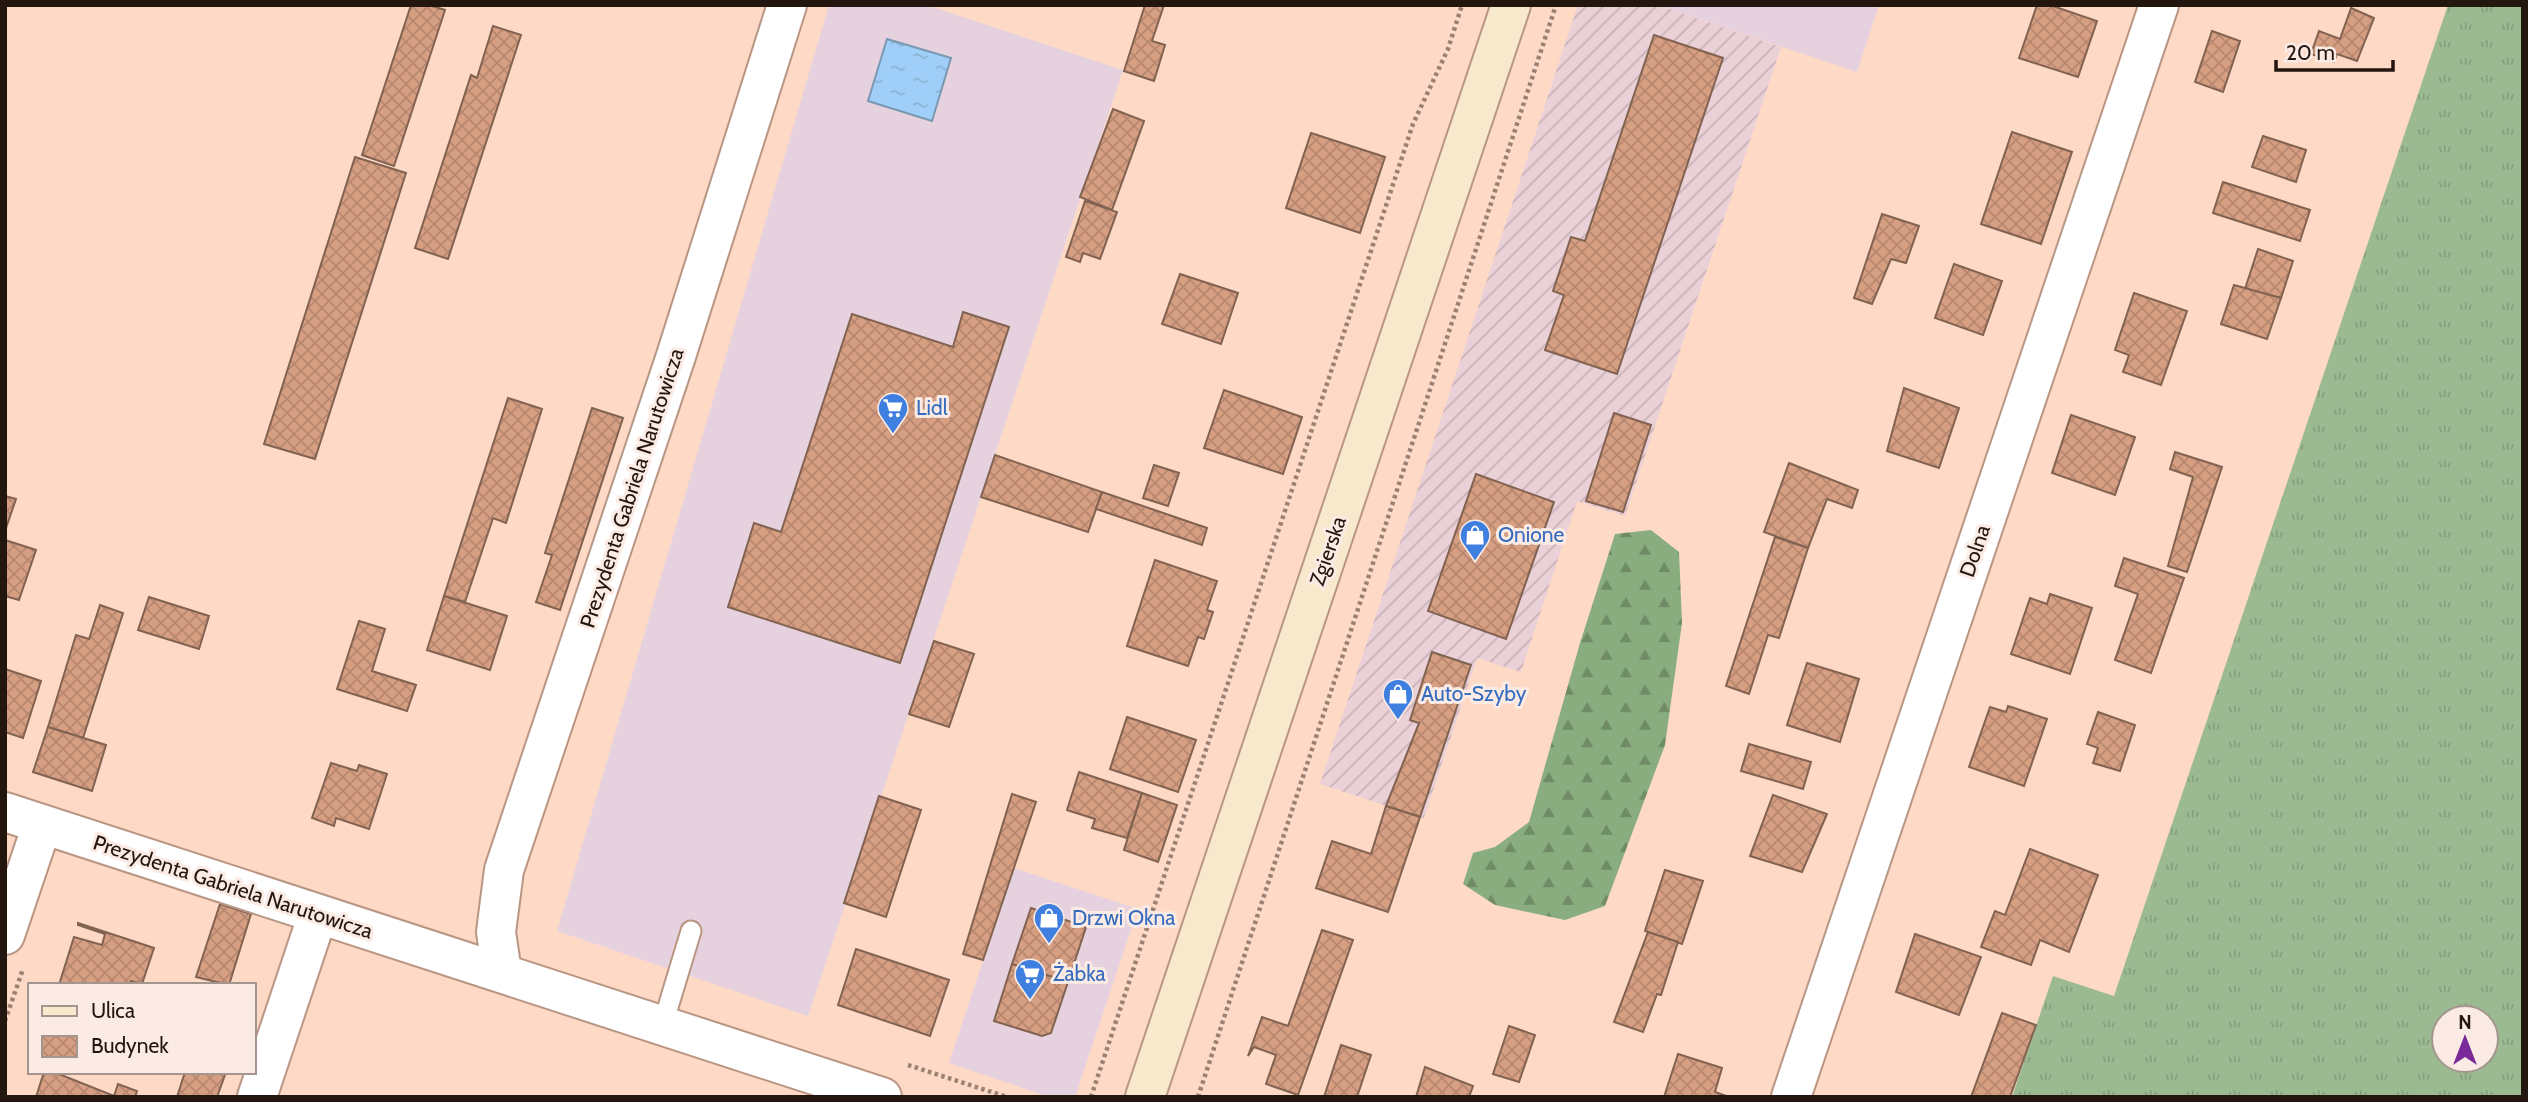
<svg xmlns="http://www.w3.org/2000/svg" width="2528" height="1102" viewBox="0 0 2528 1102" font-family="Cabin,sans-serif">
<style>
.commercial{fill:#e6d1de}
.industrial{fill:url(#industrial-furrows)}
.grass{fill:url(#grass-tufts);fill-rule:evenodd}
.forest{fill:url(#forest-firs)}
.water{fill:url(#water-ripples);stroke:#7a98b2;stroke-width:2}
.building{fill:url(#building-cross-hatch);stroke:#826251;stroke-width:2}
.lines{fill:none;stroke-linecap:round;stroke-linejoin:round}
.service-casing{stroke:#b99684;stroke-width:23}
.minor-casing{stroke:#b99684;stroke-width:42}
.secondary-casing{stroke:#b99684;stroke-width:42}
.path{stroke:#9b8173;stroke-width:4.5;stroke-dasharray:3.5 3.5;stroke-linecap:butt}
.service{stroke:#fff;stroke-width:19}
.minor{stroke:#fff;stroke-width:38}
.secondary{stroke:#f8e9cc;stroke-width:38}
.labels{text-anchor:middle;stroke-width:6;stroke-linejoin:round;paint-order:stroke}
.shop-label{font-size:21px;fill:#366cbe;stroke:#fbebe4;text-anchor:start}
.street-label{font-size:21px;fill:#22160f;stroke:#fbebe4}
</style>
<defs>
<pattern id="industrial-furrows" width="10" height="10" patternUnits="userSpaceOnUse" patternTransform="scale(1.75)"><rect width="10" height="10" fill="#ead0d7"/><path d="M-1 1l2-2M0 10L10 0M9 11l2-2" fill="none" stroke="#c8b2b7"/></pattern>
<pattern id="grass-tufts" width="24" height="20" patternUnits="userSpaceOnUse" patternTransform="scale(1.75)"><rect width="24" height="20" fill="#9cba92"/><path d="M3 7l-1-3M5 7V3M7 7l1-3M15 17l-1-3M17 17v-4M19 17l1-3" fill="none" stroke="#869f7d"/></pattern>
<pattern id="forest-firs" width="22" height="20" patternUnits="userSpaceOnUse" patternTransform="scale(1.75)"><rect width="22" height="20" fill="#8aad7f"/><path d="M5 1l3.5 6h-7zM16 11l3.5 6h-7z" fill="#708c66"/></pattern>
<pattern id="water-ripples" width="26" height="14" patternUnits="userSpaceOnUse" patternTransform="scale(1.75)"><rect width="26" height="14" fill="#9fcff8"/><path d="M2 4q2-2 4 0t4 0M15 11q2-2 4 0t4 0" fill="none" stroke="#89b1d3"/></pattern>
<pattern id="building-cross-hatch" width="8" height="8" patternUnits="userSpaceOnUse" patternTransform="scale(1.75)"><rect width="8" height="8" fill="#d69f82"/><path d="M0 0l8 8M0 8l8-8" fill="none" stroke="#b7886f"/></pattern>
</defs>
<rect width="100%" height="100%" fill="#fed9c6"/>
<g class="commercial">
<path d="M829,5H926L1123,70L808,1016L557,931Z"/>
<path d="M1658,5H1879L1857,72Z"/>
<path d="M1014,868L1138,909L1075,1097H1049L949,1063Z"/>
</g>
<path class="industrial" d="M1578,5H1658L1781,47L1625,516L1577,501L1521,672L1477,658L1424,818L1320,784Z"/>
<path class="grass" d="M2448,5H2523V1097H2012L2053,976L2114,996ZM2444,1018H2486V1060H2444Z"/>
<path class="forest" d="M1651,530L1679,552L1682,623L1665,745L1605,906L1565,920L1495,905L1463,884L1473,853L1495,847L1529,822L1580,643L1615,534Z"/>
<path class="water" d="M887,39L951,58L932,121L868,101Z"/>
<g class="building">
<path d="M411,5H429L445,10L394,166L362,155Z"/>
<path d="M1145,5H1164L1152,41L1165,45L1154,81L1124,71Z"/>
<path d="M2037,5H2050L2097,21L2078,77L2019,58Z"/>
<path d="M2351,8L2374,18L2357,61L2337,54L2334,62L2311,54L2319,31L2340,39Z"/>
<path d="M493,26L521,35L448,259L415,248L471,75L477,78Z"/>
<path d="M2212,31L2240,41L2223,92L2195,82Z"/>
<path d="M1654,35L1723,58L1617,374L1545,350L1564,295L1553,291L1571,237L1585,241Z"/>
<path d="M1113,109L1144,121L1112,210L1080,197Z"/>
<path d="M2012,132L2072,152L2041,244L1981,224Z"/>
<path d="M1311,133L1385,157L1360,233L1286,208Z"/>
<path d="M2263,136L2306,150L2296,182L2252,167Z"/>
<path d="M355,157L406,173L315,459L264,444Z"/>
<path d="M2223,182L2310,210L2300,241L2213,213Z"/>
<path d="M1085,201L1117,212L1100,259L1083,253L1080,262L1066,257Z"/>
<path d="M1882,214L1919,226L1906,263L1891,259L1872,304L1854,298Z"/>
<path d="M2258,249L2293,261L2281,298L2245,289Z"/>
<path d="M1954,264L2002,281L1983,335L1935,318Z"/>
<path d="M1180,274L1238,293L1221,344L1162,324Z"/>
<path d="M2234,285L2281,298L2267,339L2221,324Z"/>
<path d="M2134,293L2187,311L2161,385L2123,372L2129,355L2115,350Z"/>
<path d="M963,312L1009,327L900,663L728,607L754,523L781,532L852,314L953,347Z"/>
<path d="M1904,388L1959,408L1939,468L1887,451Z"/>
<path d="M1224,390L1302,417L1283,474L1204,448Z"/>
<path d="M508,398L542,409L506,523L493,518L465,602L444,596Z"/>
<path d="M592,408L623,418L560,610L536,602L552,555L545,553Z"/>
<path d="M1614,413L1651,425L1623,512L1586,501Z"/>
<path d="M2071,415L2135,437L2115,495L2052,473Z"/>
<path d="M2175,452L2222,467L2187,572L2168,566L2193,477L2170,469Z"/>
<path d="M995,455L1102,492L1088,532L981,497Z"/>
<path d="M1789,463L1858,490L1852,508L1827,499L1808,548L1764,532Z"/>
<path d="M1154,465L1179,473L1168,506L1143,498Z"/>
<path d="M1476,474L1554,502L1506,639L1428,611Z"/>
<path d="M1102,492L1207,528L1202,545L1096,509Z"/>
<path d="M5,496L16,499L5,531Z"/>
<path d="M1775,537L1808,548L1779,638L1768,635L1749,694L1726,686Z"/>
<path d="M5,540L36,550L19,600L5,596Z"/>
<path d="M2124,558L2184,578L2151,673L2115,660L2138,594L2115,586Z"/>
<path d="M1155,560L1217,581L1207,610L1213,612L1204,639L1198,637L1188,666L1127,646Z"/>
<path d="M2050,594L2092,608L2070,674L2011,654L2030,598L2047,604Z"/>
<path d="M444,596L507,616L490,670L427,650Z"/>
<path d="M149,597L209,616L199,649L138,630Z"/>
<path d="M100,605L123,613L83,738L48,727L76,635L89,639Z"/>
<path d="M359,621L385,629L372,671L416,685L407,711L337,689Z"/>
<path d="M934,641L974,654L949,727L909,714Z"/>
<path d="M1432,652L1471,665L1420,817L1386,806L1419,723L1410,720Z"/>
<path d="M1807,663L1859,679L1840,742L1787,725Z"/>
<path d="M5,669L41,681L23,738L5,732Z"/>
<path d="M2008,706L2047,719L2024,786L1969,767L1990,707L2006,712Z"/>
<path d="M2098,712L2135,725L2120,771L2093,763L2098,748L2087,744Z"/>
<path d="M1127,717L1196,740L1178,792L1110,769Z"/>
<path d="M48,727L106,745L92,791L33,772Z"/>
<path d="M1749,744L1811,762L1803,789L1741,771Z"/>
<path d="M331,763L357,771L359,765L387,774L369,829L336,818L334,826L312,818Z"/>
<path d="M1079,772L1142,793L1127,838L1092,828L1095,819L1067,810Z"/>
<path d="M1142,793L1177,805L1158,862L1124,850Z"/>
<path d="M1012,794L1036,802L983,960L963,954Z"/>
<path d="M1773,795L1827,814L1802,872L1750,856Z"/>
<path d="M879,796L921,810L886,917L844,903Z"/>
<path d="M1386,806L1420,817L1388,912L1316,888L1332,841L1371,854Z"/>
<path d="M2030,849L2098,875L2069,952L2040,940L2031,965L1981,947L1995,911L2005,915Z"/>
<path d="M1665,870L1703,881L1682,944L1645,931Z"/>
<path d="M220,904L251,914L229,985L196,977Z"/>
<path d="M1031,908L1086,927L1068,982L1012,964Z"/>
<path d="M78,923L154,948L142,984L131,981L130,985H59L74,937L102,945L105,934L78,925Z"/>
<path d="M1322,930L1353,940L1298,1095L1266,1084L1276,1055L1254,1047L1248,1056L1262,1017L1288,1026Z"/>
<path d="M1648,932L1678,942L1661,995L1657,994L1643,1032L1614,1022Z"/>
<path d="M1915,934L1981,957L1959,1015L1896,992Z"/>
<path d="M856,949L949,980L930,1036L838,1005Z"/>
<path d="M1012,964L1068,982L1051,1033L1042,1036L994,1021Z"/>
<path d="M2002,1013L2036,1025L2010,1097H1971Z"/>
<path d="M1509,1026L1535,1035L1519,1082L1493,1074Z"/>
<path d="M1341,1045L1371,1055L1357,1097H1324Z"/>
<path d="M1678,1054L1722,1068L1715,1092L1729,1097H1664Z"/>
<path d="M1425,1067L1473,1086L1469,1097H1416Z"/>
<path d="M44,1072H54L114,1096L118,1084L137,1091L135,1097H36Z"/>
<path d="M185,1072H226L217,1097H177Z"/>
</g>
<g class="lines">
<g class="service-casing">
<path id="service" d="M662,1027L691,931"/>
</g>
<g class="minor-casing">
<g id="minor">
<path d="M5,812L882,1097"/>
<path d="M5,935L42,825"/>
<path d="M502,973L496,932L504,870L676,356L787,5"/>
<path d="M257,1097L318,914"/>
<path d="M1791,1097L2159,5"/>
</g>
</g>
<g class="secondary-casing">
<path id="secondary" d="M1145,1097L1511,5"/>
</g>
<g class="path">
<path d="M5,1021L23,969"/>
<path d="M908,1065L1007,1097"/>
<path d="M1091,1097L1413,124L1448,49L1462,5"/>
<path d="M1198,1097L1556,5"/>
</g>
<use href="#service" class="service"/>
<use href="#minor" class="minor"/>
<use href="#secondary" class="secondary"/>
</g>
<defs>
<g id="supermarket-pin" transform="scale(1.575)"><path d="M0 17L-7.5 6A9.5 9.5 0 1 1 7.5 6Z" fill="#3f7fe0" stroke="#fbebe4"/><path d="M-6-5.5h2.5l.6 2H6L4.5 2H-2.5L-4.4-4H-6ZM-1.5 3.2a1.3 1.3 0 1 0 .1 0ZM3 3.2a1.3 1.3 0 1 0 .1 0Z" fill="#fff"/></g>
<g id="shop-pin" transform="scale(1.575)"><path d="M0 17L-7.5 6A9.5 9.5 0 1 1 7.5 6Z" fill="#3f7fe0" stroke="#fbebe4"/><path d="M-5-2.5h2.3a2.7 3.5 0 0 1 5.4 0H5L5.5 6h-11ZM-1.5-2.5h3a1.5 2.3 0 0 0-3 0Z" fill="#fff"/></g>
</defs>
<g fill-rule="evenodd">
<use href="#supermarket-pin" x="893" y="408"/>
<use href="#shop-pin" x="1475" y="535"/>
<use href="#shop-pin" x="1398" y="694"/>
<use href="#shop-pin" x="1049" y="918"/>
<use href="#supermarket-pin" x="1030" y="974"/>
</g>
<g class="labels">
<g class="shop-label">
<text x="916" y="415">Lidl</text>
<text x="1498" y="542">Onione</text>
<text x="1421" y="701">Auto-Szyby</text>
<text x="1072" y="925">Drzwi Okna</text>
<text x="1053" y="981">Żabka</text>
</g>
<g class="street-label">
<text transform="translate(632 488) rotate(-72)" y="7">Prezydenta Gabriela Narutowicza</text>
<text transform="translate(1328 551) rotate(-71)" y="7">Zgierska</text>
<text transform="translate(1975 551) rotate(-71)" y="7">Dolna</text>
<text transform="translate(233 887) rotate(18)" y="7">Prezydenta Gabriela Narutowicza</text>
</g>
</g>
<rect width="2528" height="1102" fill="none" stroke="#22160f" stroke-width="14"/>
<rect x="28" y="983" width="228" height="91" fill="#fbebe4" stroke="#a4968f" stroke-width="2"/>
<rect x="42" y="1006" width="35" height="10" fill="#f8e9cc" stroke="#a4968f" stroke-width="2"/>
<text x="91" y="1018" font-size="21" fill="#22160f">Ulica</text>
<rect x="42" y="1036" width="35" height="21" fill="url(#building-cross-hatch)" stroke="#a4968f" stroke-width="2"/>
<text x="91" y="1053" font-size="21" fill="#22160f">Budynek</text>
<g transform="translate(2465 1039)"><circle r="33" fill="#fbebe4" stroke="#a4968f" stroke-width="2"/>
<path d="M0-5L12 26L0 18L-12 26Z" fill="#7a2999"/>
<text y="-10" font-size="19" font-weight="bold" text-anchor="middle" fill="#22160f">N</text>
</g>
<path d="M2276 60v10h117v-10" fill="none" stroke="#22160f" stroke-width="3.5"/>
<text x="2286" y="60" font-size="21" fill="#22160f" stroke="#fbebe4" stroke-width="5" paint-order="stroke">20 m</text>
</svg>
